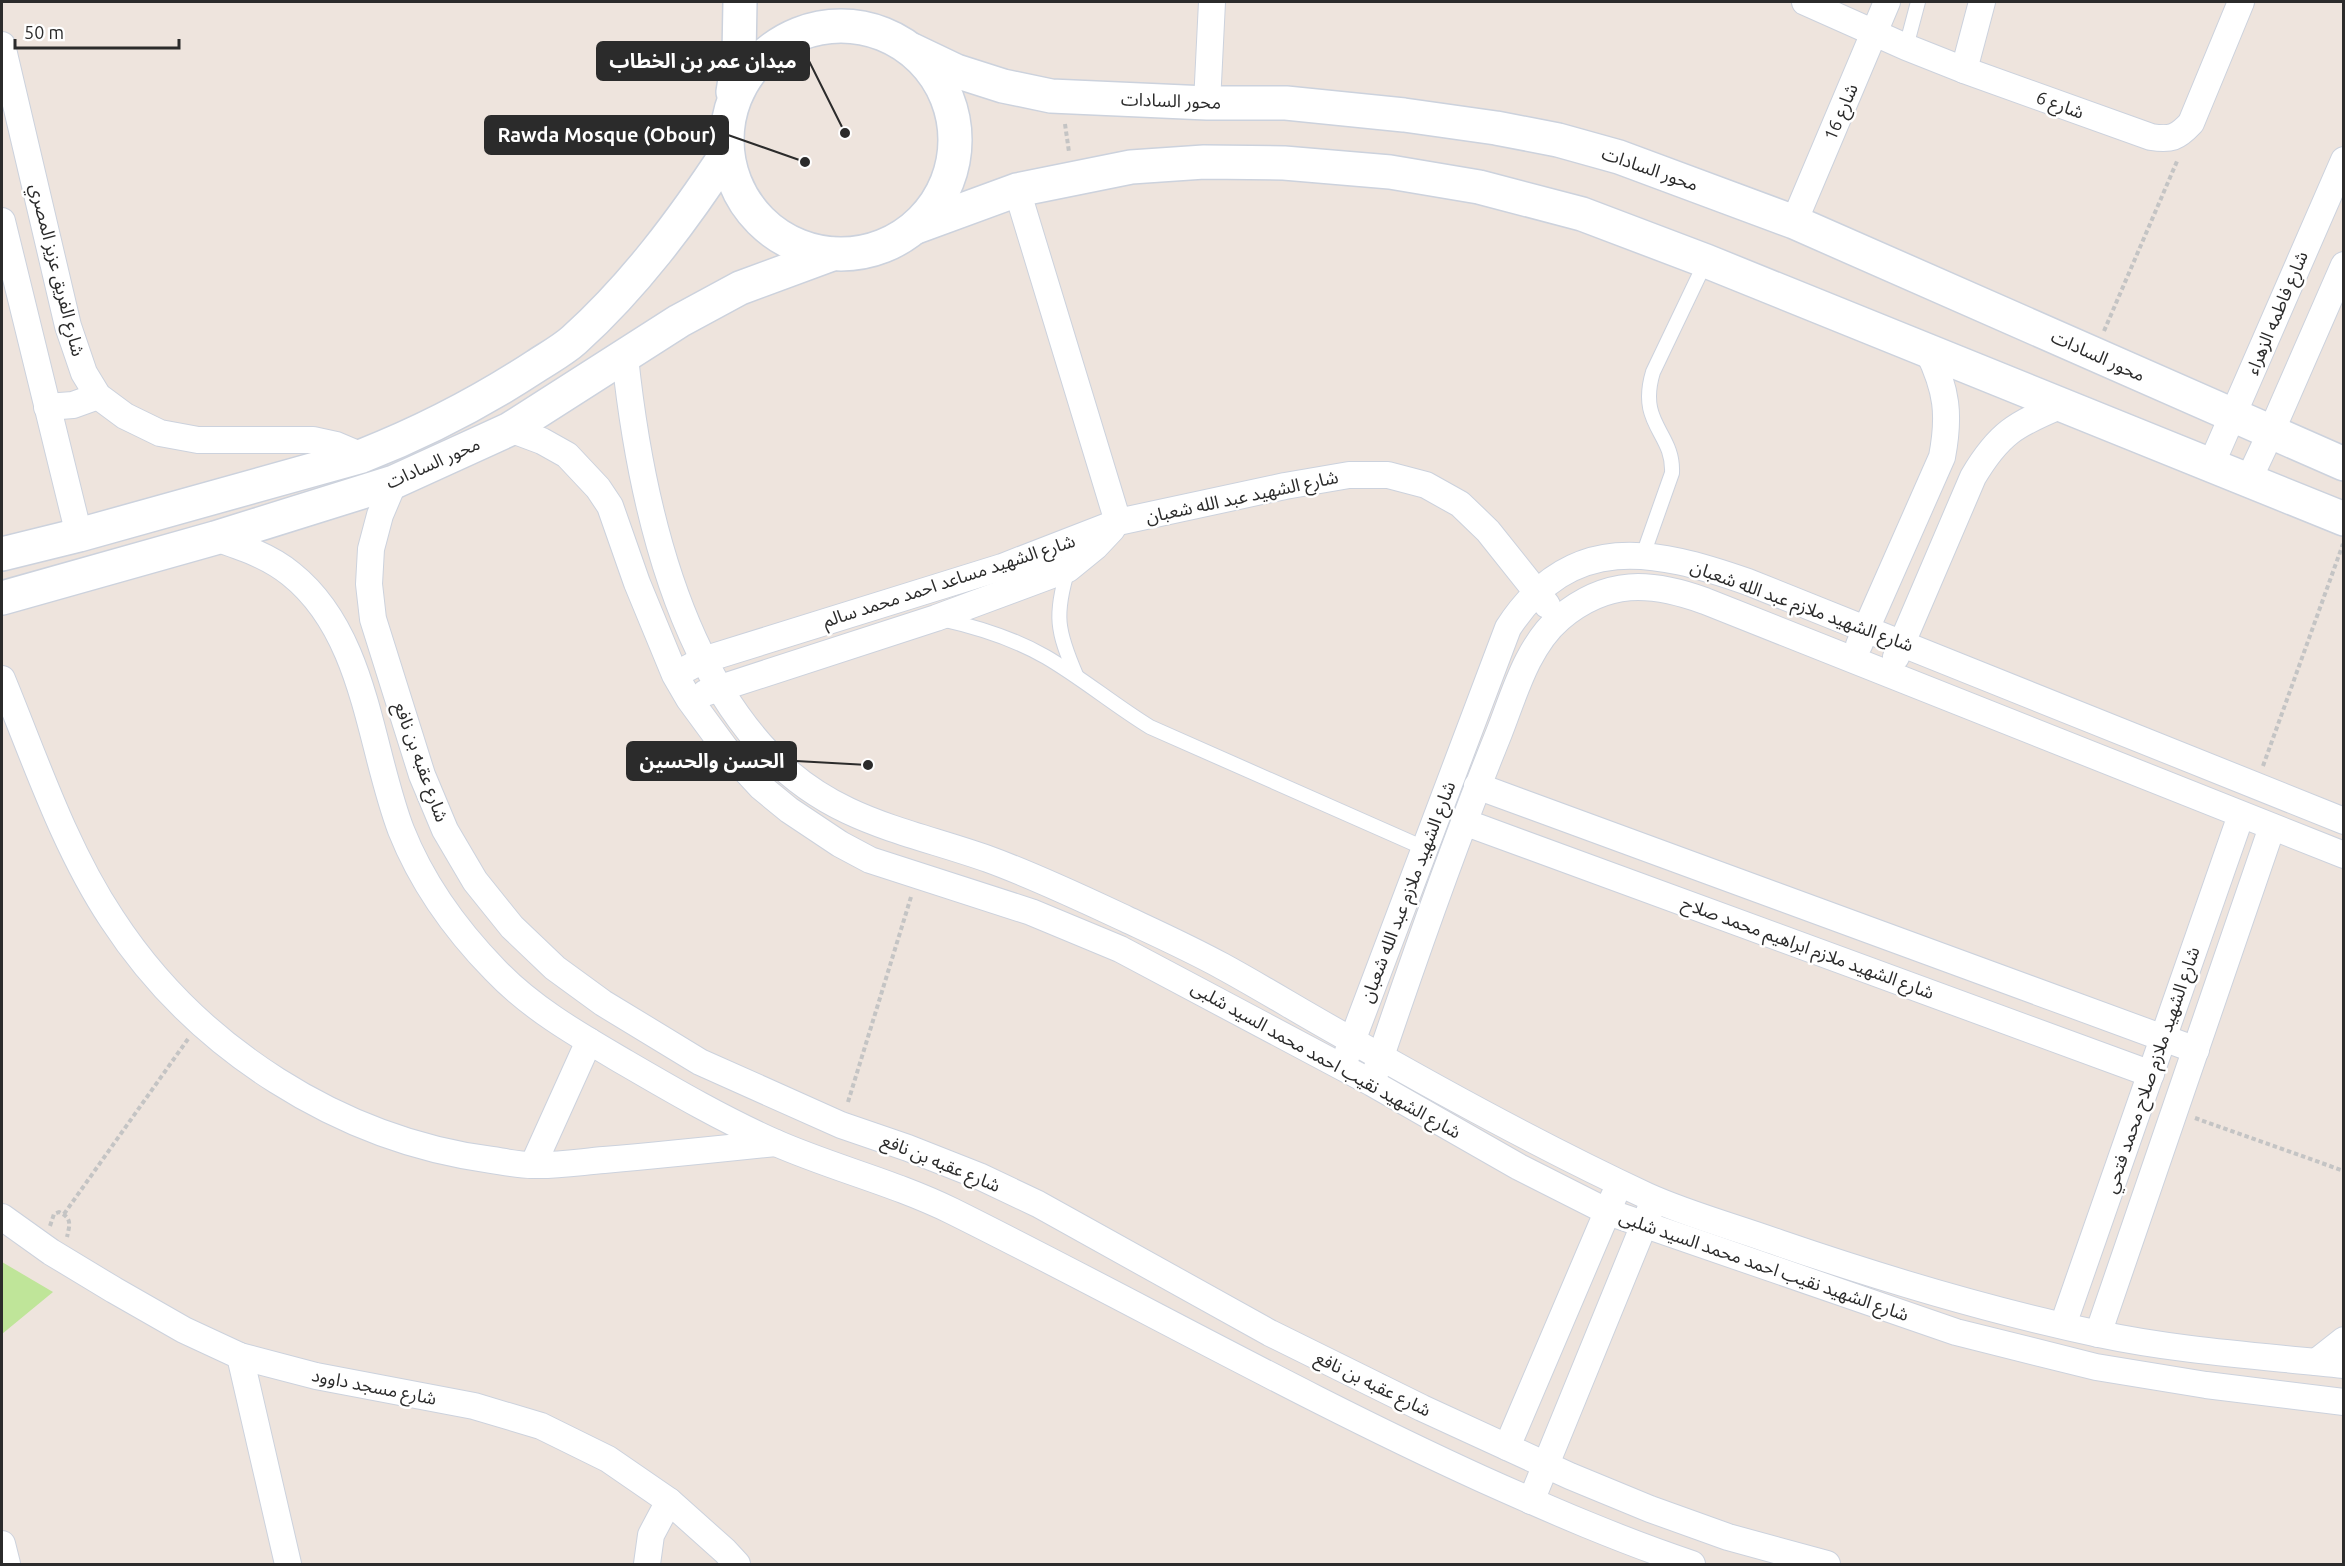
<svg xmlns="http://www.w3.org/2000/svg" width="2345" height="1566" viewBox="0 0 2345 1566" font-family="Ubuntu,'Noto Sans Arabic',sans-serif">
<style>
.green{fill:#bfe599}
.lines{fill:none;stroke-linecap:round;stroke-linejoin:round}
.service-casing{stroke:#ccd2dd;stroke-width:16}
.minor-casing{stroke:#ccd2dd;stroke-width:28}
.tertiary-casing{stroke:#ccd2dd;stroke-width:36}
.path{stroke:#c4c4c4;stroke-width:4;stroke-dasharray:4.5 3;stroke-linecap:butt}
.service{stroke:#fff;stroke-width:14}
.minor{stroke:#fff;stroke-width:26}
.tertiary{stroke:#fff;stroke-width:33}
.labels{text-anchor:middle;stroke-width:5;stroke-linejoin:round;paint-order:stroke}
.street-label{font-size:18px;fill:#2b2b2b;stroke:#fff}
.leader{fill:none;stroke:#2b2b2b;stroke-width:2}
.callout-dot{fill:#2b2b2b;stroke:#fff;stroke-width:2}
.callout{fill:#2b2b2b;stroke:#2b2b2b;stroke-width:2}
.callout-label{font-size:20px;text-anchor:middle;font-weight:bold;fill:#fff}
</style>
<rect width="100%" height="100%" fill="#eee4dd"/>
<path class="green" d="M2,1262L53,1292L2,1334Z"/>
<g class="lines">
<g class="service-casing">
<g id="service">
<path d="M1906,47L1918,2"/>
<path d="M1643,555L1672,473C1674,432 1637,425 1653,372L1706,261"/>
<path d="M1068,569C1054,615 1057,631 1076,675"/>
<path d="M941,619C977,627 1013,638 1046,657C1082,678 1114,705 1150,727L1424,848"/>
</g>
</g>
<g class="minor-casing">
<g id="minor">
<path d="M1805,2L1906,47L1964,70L2151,137C2171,140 2177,138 2191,123L2241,2"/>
<path d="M2,45L68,326L84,373L98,396L125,416L160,433L198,440H313L336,445L362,456"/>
<path d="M1964,70L1982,2"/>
<path d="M1207,103L1212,2"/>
<path d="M1017,190L1118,522"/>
<path d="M2,221L79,535"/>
<path d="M1794,222L1887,2"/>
<path d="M625,357C639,490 673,653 769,754C833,821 905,830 988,859C1035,876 1081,898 1126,919C1158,934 1191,949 1222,966C1266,990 1309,1017 1353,1041C1449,1096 1546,1149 1647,1196C1689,1215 1735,1227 1779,1243C1884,1279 1990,1311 2099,1334C2179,1351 2262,1356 2344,1365"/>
<path d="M47,407L73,405L98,396"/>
<path d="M510,429L542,441L567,455L598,488L610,506L637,583L675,675L689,699L725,748L761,787L789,810L840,844L870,860L1031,912L1120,949L1372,1083L1519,1167L1608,1212L1956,1332L2096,1367L2206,1385L2344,1402"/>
<path d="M2211,465L2344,160"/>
<path d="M2248,481L2271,432L2344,265"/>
<path d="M394,482L380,515L371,549L369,584L373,619L422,775L445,830L475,881L512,927L555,968L603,1003L700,1062L841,1125L908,1148L979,1176L1038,1204L1270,1333L1422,1408L1570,1476L1650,1509L1728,1537L1827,1564"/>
<path d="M215,538C242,547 269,556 291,574C366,634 369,746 401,830C422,883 456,930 495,970C532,1009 580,1036 626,1063C674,1091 724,1120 776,1143C833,1168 895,1183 952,1211C1129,1299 1302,1397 1482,1479C1551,1510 1620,1540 1692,1564"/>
<path d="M1859,645L1942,457C1950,415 1947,390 1928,351"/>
<path d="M1896,657L1973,477C1999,433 2016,424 2062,405"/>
<path d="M688,668L703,660L1002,567L1118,522L1285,486L1349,475H1388L1426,485L1460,504L1488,531L1547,605"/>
<path d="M2,679C35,759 64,847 112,919C196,1048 340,1140 492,1160C505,1162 519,1165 533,1165C556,1166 580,1162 604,1160C661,1155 719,1149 776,1143"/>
<path d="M705,693L936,618L1068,569L1095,547L1112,529"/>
<path d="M1477,786L2196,1050"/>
<path d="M1464,822L2151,1074"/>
<path d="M1346,1057L1508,628C1571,531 1654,549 1748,582L2344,821"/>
<path d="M1376,1071C1414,958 1454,844 1499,733C1514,695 1527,646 1560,618C1607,579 1650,581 1705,601L2344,855"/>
<path d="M533,1165L589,1041"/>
<path d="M2,1217L51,1252L114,1290L184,1330L240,1356L316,1376L474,1406L541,1426L608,1459L669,1501L725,1551L737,1564"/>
<path d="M2063,1325L2241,815"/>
<path d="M2098,1334L2272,827"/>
<path d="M240,1356L288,1564"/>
<path d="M2316,1362L2344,1340"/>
<path d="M1507,1447L1614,1196"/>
<path d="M1531,1501L1650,1210"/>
<path d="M2,1544L7,1564"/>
<path d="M647,1564L651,1535L669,1501"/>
</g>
</g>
<g class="tertiary-casing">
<g id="tertiary">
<circle cx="841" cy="140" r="114"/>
<path d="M912,50L956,71L1003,86L1051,96L1207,103H1286L1404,115L1496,128L1558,140L1619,157L1794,222L2344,464"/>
<path d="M733,92L739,55L740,2"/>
<path d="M916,227L1017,190L1131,167L1204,162L1284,163L1390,172L1479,187L1582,214L1706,261L2344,519"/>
<path d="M2,554L79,535L362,456C423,432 481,402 536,366C548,358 563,350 574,340C634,286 683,220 727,153"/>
<path d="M2,598L215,538L394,482L510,429L679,321L740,288L832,254"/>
</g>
</g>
<g class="path">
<path d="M1065,124L1069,152"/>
<path d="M2104,331L2178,159"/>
<path d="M2263,766L2343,544"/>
<path d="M848,1102L911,897"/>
<path d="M2195,1118L2344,1171"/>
<path d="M64,1214L188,1039"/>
<path d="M50,1226L54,1214L59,1212C72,1218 70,1224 67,1237"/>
</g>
<use href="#service" class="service"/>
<use href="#minor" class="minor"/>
<use href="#tertiary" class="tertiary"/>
</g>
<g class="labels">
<g class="street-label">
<text transform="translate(1171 101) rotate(2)" y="6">محور السادات</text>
<text transform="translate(2060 105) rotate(20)" y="6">شارع 6</text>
<text transform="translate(1841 112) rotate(-67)" y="6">شارع 16</text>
<text transform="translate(1650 169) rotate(19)" y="6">محور السادات</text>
<text transform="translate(57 270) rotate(76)" y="6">شارع الفريق عزيز المصري</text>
<text transform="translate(2277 313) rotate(-67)" y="6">شارع فاطمه الزهراء</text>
<text transform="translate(2098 356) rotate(24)" y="6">محور السادات</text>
<text transform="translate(433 463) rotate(-24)" y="6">محور السادات</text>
<text transform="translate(1242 497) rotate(-12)" y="6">شارع الشهيد عبد الله شعبان</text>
<text transform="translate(949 581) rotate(-18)" y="6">شارع الشهيد مساعد احمد محمد سالم</text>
<text transform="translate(1802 606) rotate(20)" y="6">شارع الشهيد ملازم عبد الله شعبان</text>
<text transform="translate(421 762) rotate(70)" y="6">شارع عقبه بن نافع</text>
<text transform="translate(1408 892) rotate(-69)" y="6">شارع الشهيد ملازم عبد الله شعبان</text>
<text transform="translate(1808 948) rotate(20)" y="6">شارع الشهيد ملازم ابراهيم محمد صلاح</text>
<text transform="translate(1326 1060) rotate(29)" y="6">شارع الشهيد نقيب احمد محمد السيد شلبى</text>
<text transform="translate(2152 1070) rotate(-71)" y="6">شارع الشهيد ملازم صلاح محمد فتحي</text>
<text transform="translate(941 1163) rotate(22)" y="6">شارع عقبه بن نافع</text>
<text transform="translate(1764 1266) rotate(19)" y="6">شارع الشهيد نقيب احمد محمد السيد شلبى</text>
<text transform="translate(1373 1384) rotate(26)" y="6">شارع عقبه بن نافع</text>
<text transform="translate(374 1387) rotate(11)" y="6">شارع مسجد داوود</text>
</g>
</g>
<path class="leader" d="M845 133L809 61M805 162L728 135M868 765L796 761"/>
<g class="callout-dot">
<circle cx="845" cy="133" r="6"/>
<circle cx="805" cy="162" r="6"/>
<circle cx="868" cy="765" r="6"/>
</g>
<g class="callout">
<rect x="597" y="42" width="212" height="38" rx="6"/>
<rect x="485" y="116" width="243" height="38" rx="6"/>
<rect x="627" y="742" width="169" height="38" rx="6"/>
</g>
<g class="callout-label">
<text x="703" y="68">ميدان عمر بن الخطاب</text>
<text x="607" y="142">Rawda Mosque (Obour)</text>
<text x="712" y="768">الحسن والحسين</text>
</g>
<rect width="2345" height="1566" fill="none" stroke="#2b2b2b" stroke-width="6"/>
<path d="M15 39v9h164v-9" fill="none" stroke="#2b2b2b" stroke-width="3"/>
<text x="24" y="39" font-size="18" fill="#2b2b2b" stroke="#ffffff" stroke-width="4.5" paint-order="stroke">50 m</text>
</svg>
